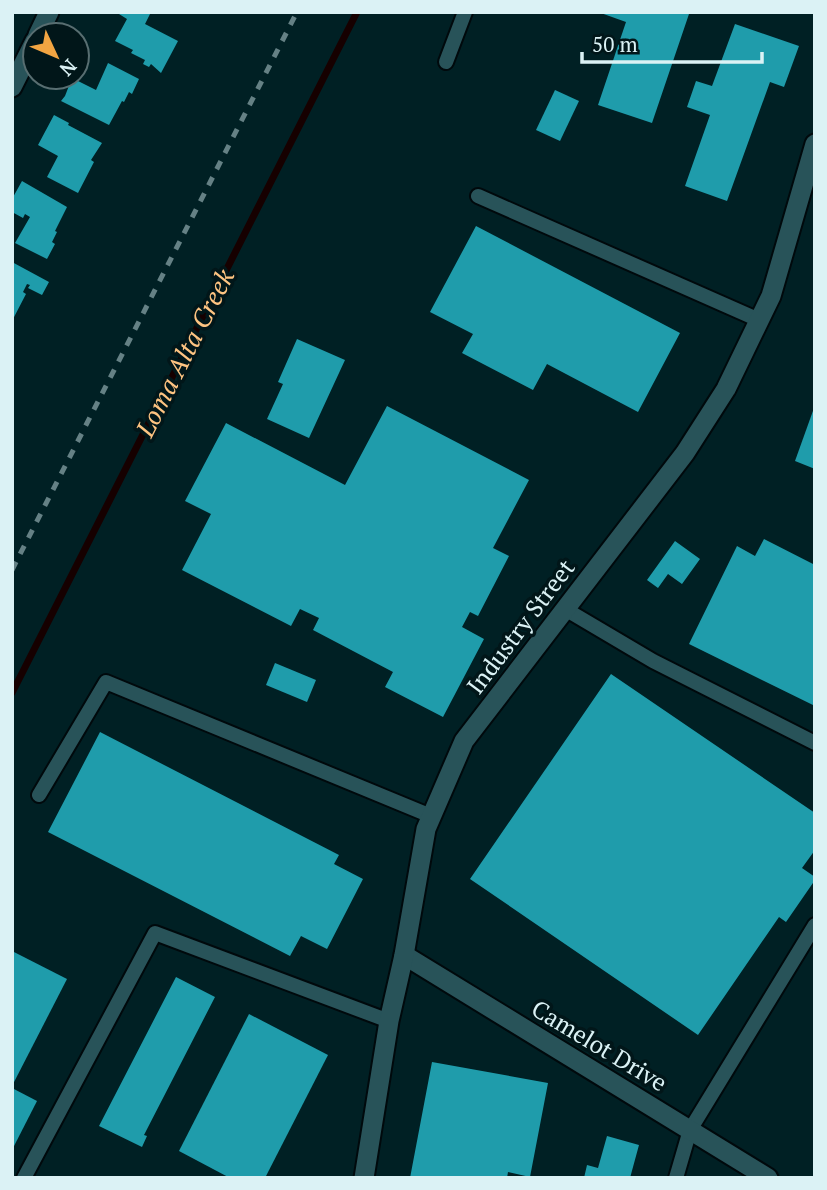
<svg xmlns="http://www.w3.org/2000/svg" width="827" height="1190" viewBox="0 0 827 1190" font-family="'PT Serif',serif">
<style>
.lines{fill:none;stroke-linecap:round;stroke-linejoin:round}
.stream{stroke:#160000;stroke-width:7}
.building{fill:#1f9cab}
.service-casing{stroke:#00090c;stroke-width:18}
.minor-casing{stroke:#00090c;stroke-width:23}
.tertiary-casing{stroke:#00090c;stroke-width:23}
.service{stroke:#285359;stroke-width:14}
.minor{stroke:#285359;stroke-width:19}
.tertiary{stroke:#285359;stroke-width:19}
.rail{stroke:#658185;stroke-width:5;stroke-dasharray:9 9;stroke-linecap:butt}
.labels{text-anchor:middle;stroke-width:7;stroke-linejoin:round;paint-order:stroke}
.street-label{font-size:24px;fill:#dbf2f5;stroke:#011619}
.water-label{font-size:26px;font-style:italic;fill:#fec482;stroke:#011619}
</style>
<rect width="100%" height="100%" fill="#002024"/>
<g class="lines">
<path class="stream" d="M12,693L357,12"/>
</g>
<g class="building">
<path d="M120,12H151L145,24L178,41L161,73L151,64L149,67L143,64L145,60L131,53L133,50L115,41L127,19L119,14Z"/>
<path d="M598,12H683L689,14L652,123L598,105L626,22Z"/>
<path d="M735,24L799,46L784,87L770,82L727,201L685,186L710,115L687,107L696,81L712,86Z"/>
<path d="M108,63L139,79L132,94L129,92L124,102L122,101L109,125L61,101L65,96L72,78L96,90Z"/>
<path d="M555,90L579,101L560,141L536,130Z"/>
<path d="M54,115L69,123L68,125L102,143L91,160L94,162L78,193L47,177L58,156L38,145Z"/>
<path d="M22,181L67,207L55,231L57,232L52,242L55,244L47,259L15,243L30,217L25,214L23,218L12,212V199Z"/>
<path d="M476,226L680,333L638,412L547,364L533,390L462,353L473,334L430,312Z"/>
<path d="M12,262L49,282L42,295L28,288L30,285L27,284L23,292L26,294L12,321Z"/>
<path d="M297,339L345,360L309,438L267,419L283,384L278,382Z"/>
<path d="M387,406L529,480L493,548L509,556L478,616L470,612L462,627L484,639L443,717L385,687L393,672L313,630L319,618L300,609L291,626L182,570L211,514L185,501L226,423L345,485Z"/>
<path d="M814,408H815V469L795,461Z"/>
<path d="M764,539L815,565V706L689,644L737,546L755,556Z"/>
<path d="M675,541L700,559L682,584L668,574L658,588L647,580Z"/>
<path d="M275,663L316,680L307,702L266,685Z"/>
<path d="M611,674L815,813V850L802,868L815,877V880L786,922L779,917L698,1035L470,879Z"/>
<path d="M100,732L339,855L334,864L363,879L327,949L301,936L290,956L48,832Z"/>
<path d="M12,951L67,979L12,1086Z"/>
<path d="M176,977L215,997L144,1135L147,1136L142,1147L99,1126Z"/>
<path d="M249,1014L328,1055L265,1178H230L179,1151Z"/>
<path d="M432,1062L548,1083L530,1177L508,1172L507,1178H410Z"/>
<path d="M12,1088L37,1101L12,1150Z"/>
<path d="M607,1136L639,1145L630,1178H584L587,1165L598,1168Z"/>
</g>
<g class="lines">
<g class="service-casing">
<g id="service">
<path d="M446,62L465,12"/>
<path d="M478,196L759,320"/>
<path d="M565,609L653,661L815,743"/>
<path d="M39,795L106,682L431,816"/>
<path d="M24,1178L155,933L389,1021"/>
<path d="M676,1178L690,1130L815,925"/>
</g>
</g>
<g class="minor-casing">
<g id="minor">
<path d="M38,35L49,12"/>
<path d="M12,87L35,41"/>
</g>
</g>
<g class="tertiary-casing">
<g id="tertiary">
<path d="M404,955L768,1178"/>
<path d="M364,1178L389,1021L404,955L426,829L464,741L685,453L726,389L771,296L815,144"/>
</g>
</g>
<use href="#service" class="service"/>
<use href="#minor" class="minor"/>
<use href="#tertiary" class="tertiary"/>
<path class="rail" d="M12,570L297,12"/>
</g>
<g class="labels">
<g class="street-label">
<text transform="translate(521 627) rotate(-53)" y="8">Industry Street</text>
<text transform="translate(599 1046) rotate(31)" y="8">Camelot Drive</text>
</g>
<g class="water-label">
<text transform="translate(185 353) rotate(-63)" y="9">Loma Alta Creek</text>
</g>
</g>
<rect width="827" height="1190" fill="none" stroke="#dbf2f5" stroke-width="28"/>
<g transform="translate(56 56) rotate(134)"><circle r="33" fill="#011619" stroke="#586e71" stroke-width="2"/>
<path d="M0-5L12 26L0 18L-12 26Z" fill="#f2a542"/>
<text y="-10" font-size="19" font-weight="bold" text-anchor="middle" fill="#dbf2f5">N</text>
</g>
<path d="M582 52v10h180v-10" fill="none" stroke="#dbf2f5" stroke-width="3.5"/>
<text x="592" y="52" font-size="21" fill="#dbf2f5" stroke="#011619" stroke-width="5" paint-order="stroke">50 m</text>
</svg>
